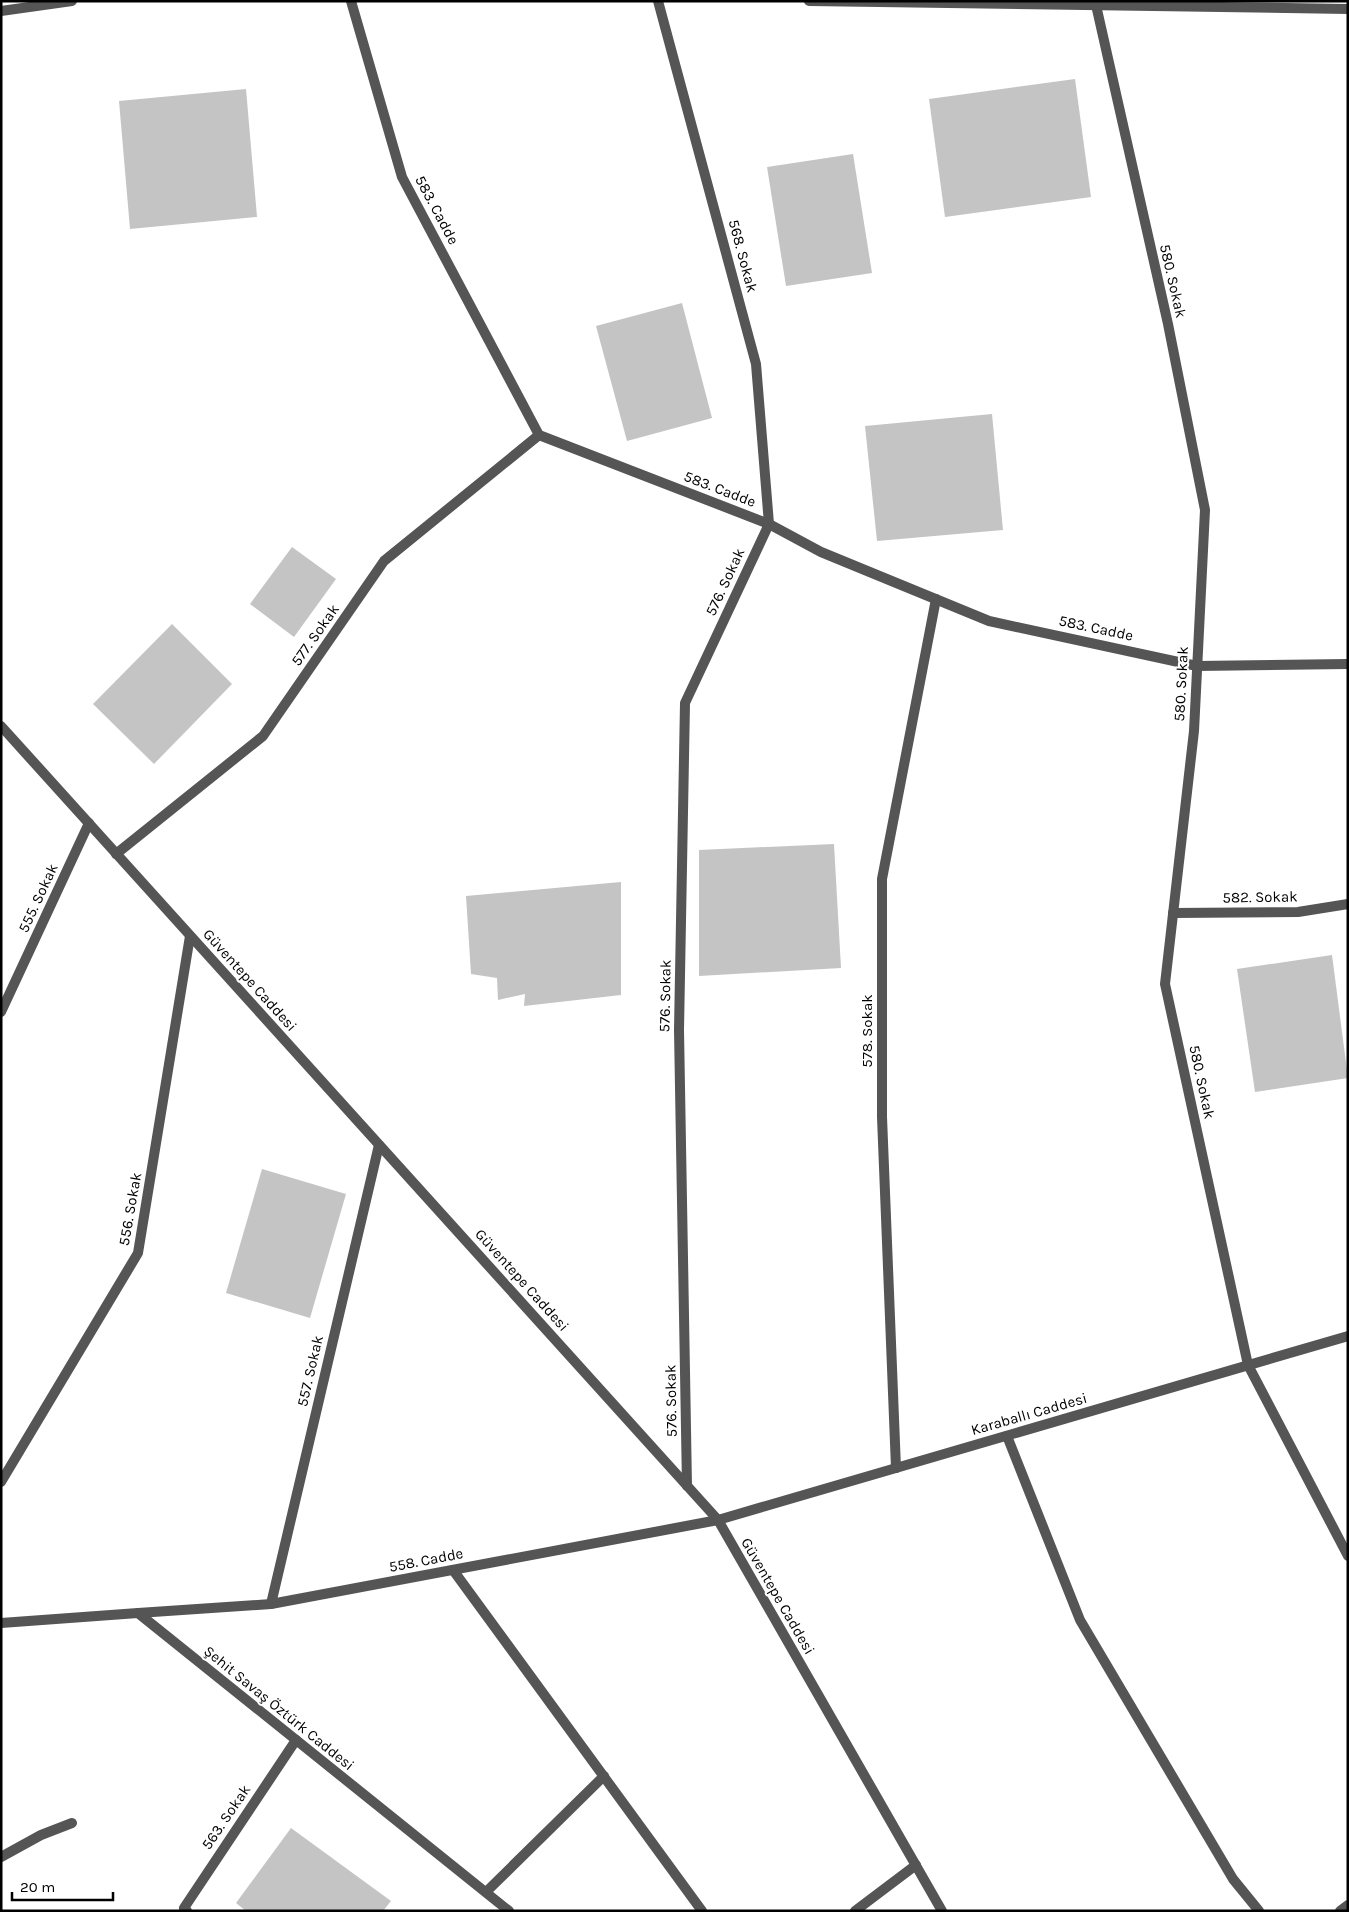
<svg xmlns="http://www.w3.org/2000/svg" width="1349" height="1912" viewBox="0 0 1349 1912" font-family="Karla,sans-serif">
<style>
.building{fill:#c4c4c4}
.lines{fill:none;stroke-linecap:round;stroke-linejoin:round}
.service{stroke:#555;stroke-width:10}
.minor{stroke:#555;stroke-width:10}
.tertiary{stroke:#555;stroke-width:10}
.labels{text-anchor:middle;stroke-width:4;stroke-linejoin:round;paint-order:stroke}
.street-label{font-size:15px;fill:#000;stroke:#fff}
</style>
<rect width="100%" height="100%" fill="#fff"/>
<g class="building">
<path d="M1075,79L1091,197L945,217L929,99Z"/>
<path d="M246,89L257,217L130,229L119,101Z"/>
<path d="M853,154L872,273L786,286L767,167Z"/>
<path d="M682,303L712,418L627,441L596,326Z"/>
<path d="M992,414L1003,530L877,541L865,426Z"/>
<path d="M292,547L336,579L294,637L250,604Z"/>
<path d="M172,624L232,684L154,764L93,704Z"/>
<path d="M834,844L841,968L699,976V850Z"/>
<path d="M621,882V995L524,1006L525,994L498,1000L497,978L471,974L466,896Z"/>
<path d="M1332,955L1348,1078L1255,1092L1237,969Z"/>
<path d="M262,1169L346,1194L310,1318L226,1293Z"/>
<path d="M291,1828L391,1901L383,1911H246L236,1903Z"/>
</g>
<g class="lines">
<path class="service" d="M1,1857L41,1835L72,1823"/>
<g class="minor">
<path d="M351,1L402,177L539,435L769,524L821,552L989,621L1197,666L1348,664"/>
<path d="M658,1L756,364L769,524L685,703L679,1030L687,1486"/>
<path d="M809,1L1348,9"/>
<path d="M1096,5L1168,324L1205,510L1194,731L1165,984L1248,1365L1348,1556"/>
<path d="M1,11L72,1"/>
<path d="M116,854L263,736L384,561L539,435"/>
<path d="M1173,913L1298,912L1348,904"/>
<path d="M1,1012L89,823"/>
<path d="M1007,1436L1080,1620L1233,1879L1259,1911"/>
<path d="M896,1468L882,1117V879L936,599"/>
<path d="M1,1482L138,1253L190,936"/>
<path d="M453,1570L702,1911"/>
<path d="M271,1604L379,1145"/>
<path d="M138,1613L271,1604L718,1520L1348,1336"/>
<path d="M1,1623L138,1613L509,1911"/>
<path d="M486,1892L604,1776"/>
<path d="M187,1911L184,1908L296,1740"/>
<path d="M855,1911L916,1865"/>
<path d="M1340,1911L1348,1905"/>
</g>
<path class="tertiary" d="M1,726L718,1520L942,1911"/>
</g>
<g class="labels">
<g class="street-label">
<text transform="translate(437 210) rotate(62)" y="5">583. Cadde</text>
<text transform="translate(743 256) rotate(75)" y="5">568. Sokak</text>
<text transform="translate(1173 281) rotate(77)" y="5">580. Sokak</text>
<text transform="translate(720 489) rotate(21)" y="5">583. Cadde</text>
<text transform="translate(725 582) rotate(-65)" y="5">576. Sokak</text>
<text transform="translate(1096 628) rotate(12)" y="5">583. Cadde</text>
<text transform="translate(315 635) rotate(-55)" y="5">577. Sokak</text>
<text transform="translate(1181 684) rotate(-87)" y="5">580. Sokak</text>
<text transform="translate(1260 897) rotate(-1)" y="5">582. Sokak</text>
<text transform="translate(38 898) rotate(-65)" y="5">555. Sokak</text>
<text transform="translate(250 980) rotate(48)" y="5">Güventepe Caddesi</text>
<text transform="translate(665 996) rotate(-89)" y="5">576. Sokak</text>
<text transform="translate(867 1031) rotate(-90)" y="5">578. Sokak</text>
<text transform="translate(1202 1082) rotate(78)" y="5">580. Sokak</text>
<text transform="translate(130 1209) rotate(-80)" y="5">556. Sokak</text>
<text transform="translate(522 1280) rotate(48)" y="5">Güventepe Caddesi</text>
<text transform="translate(310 1371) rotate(-77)" y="5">557. Sokak</text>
<text transform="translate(671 1401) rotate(-91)" y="5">576. Sokak</text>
<text transform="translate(1029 1414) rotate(-16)" y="5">Karaballı Caddesi</text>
<text transform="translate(426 1560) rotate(-11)" y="5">558. Cadde</text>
<text transform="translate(778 1596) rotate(60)" y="5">Güventepe Caddesi</text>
<text transform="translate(279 1708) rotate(39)" y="5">Şehit Savaş Öztürk Caddesi</text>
<text transform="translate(226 1817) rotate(-56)" y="5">563. Sokak</text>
</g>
</g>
<rect width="1349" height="1912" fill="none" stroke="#000000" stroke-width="5"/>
<path d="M12 1892v8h101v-8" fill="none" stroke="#000000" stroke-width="2.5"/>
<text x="20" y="1892" font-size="15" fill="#000000" stroke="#ffffff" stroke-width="4" paint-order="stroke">20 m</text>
</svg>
